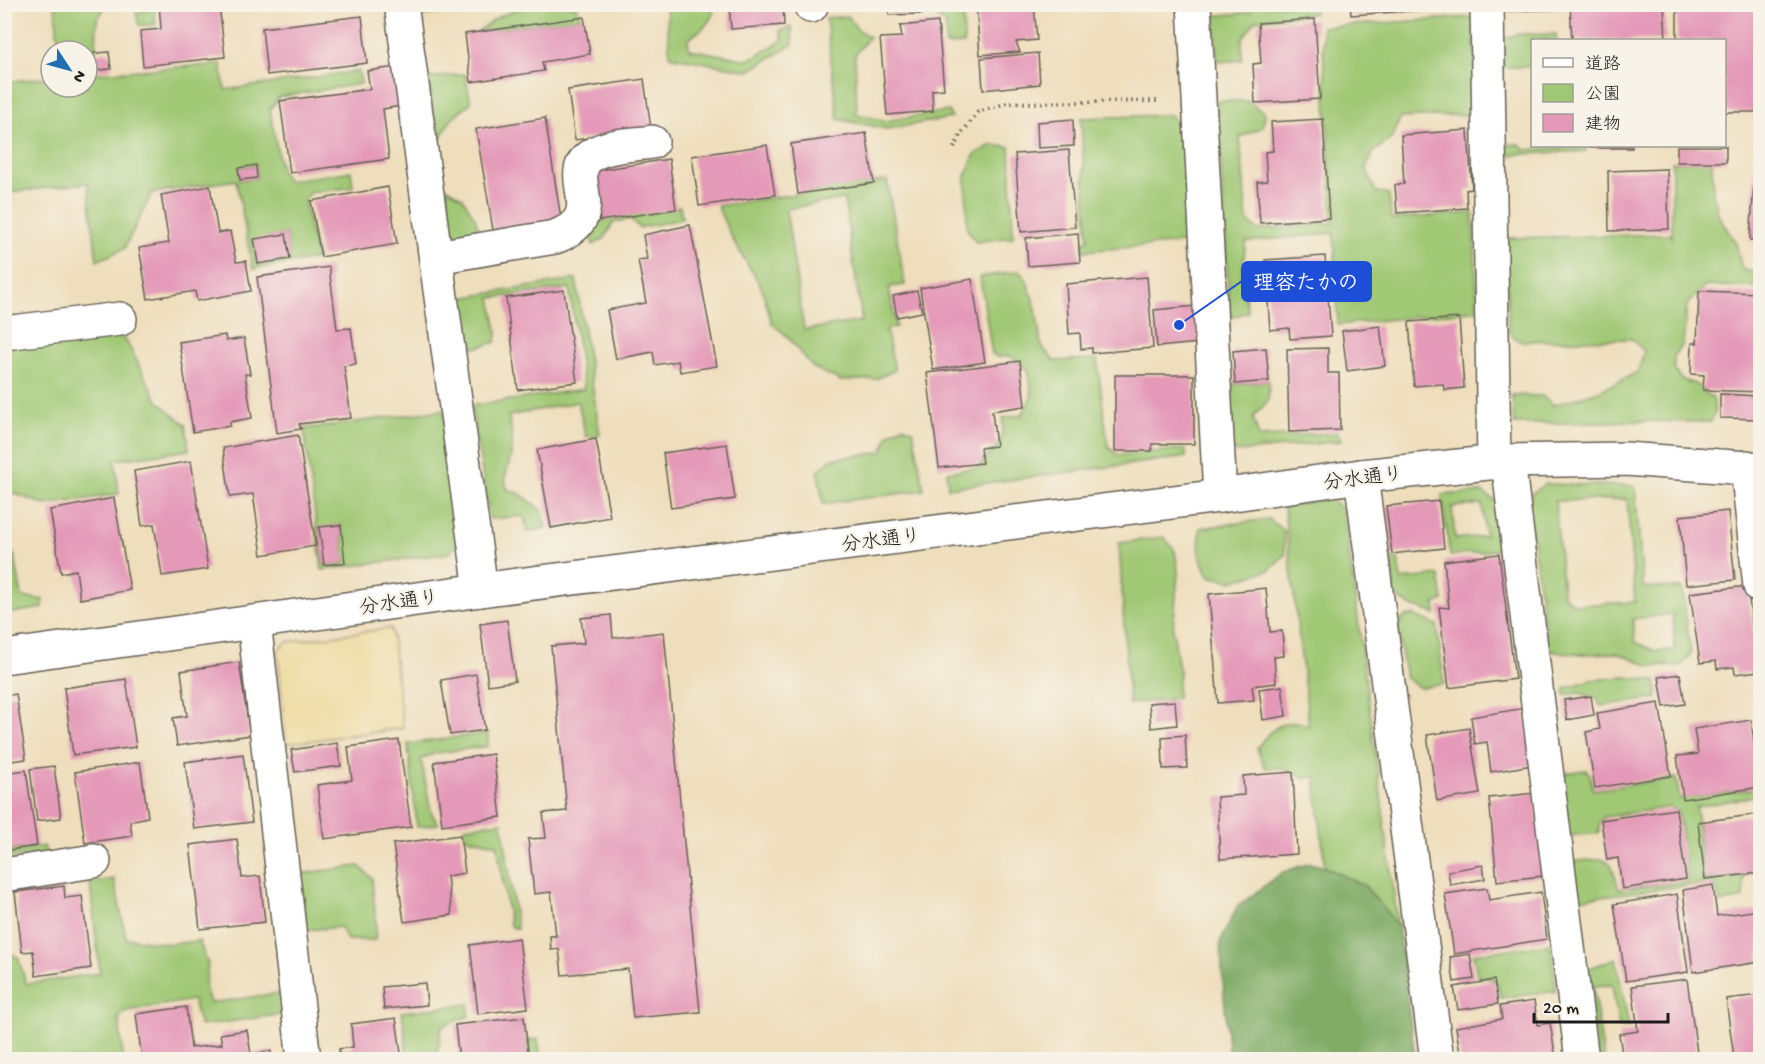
<svg xmlns="http://www.w3.org/2000/svg" width="1765" height="1064" viewBox="0 0 1765 1064" font-family="'Gochi Hand','Klee One',sans-serif">
<style>
.green{fill:#a0c874;stroke:#5e7248;stroke-width:1.5;fill-rule:evenodd}
.forest{fill:#80ac66;stroke:#4e6441;stroke-width:1.5}
.sand{fill:#eeda9e;stroke:#857b5d;stroke-width:1.5}
.building{fill:#e499b8}
.lines{fill:none;stroke-linecap:round;stroke-linejoin:round}
.minor-casing{stroke:#666054;stroke-width:36}
.path{stroke:#666054;stroke-width:4;stroke-dasharray:1.5 4.5;stroke-linecap:butt}
.minor{stroke:#fff;stroke-width:33}
.labels{text-anchor:middle;stroke-width:5;stroke-linejoin:round;paint-order:stroke}
.street-label{font-size:20px;fill:#1c1c1c;stroke:#f7f3e8}
.leader{fill:none;stroke:#1d4ed8;stroke-width:2}
.callout-dot{fill:#1d4ed8;stroke:#f7f3e8;stroke-width:2}
.callout{fill:#1d4ed8;stroke:#1d4ed8;stroke-width:2}
.callout-label{font-size:21px;text-anchor:middle;font-weight:bold;fill:#fff}
</style>
<rect width="100%" height="100%" fill="#f7f3e8"/>
<filter id="ink" filterUnits="userSpaceOnUse"><feTurbulence type="fractalNoise" baseFrequency=".0167" numOctaves="2"/><feDisplacementMap in="SourceGraphic" scale="12" xChannelSelector="R" yChannelSelector="G"/><feConvolveMatrix kernelMatrix="1 2 1 2 8 2 1 2 1" color-interpolation-filters="sRGB"/></filter>
<filter id="wash" filterUnits="userSpaceOnUse"><feTurbulence type="fractalNoise" baseFrequency=".008" numOctaves="4" result="noise"/><feDisplacementMap in="SourceGraphic" scale="24" xChannelSelector="R" yChannelSelector="G"/><feGaussianBlur stdDeviation="1.35" result="paint"/><feColorMatrix in="noise" values="0 0 0 0 0 0 0 0 0 0 0 0 0 0 0 0 0 1.4 0 .05"/><feComposite in="paint" operator="in"/></filter>
<g filter="url(#wash)">
<rect width="100%" height="100%" fill="#eedebc"/>
<g class="green">
<path d="M533,4H567L578,8L580,18L477,32L498,17Z"/>
<path d="M55,5H103V11L97,19L96,50L59,51Z"/>
<path d="M148,5H154L156,25H139L136,13L147,10Z"/>
<path d="M419,5V4L478,5L460,11L421,16Z"/>
<path d="M666,5H714C715,20 700,31 688,39L689,49L749,60L783,40L780,30L792,27L793,44L749,71L670,56Z"/>
<path d="M933,5H963L964,44L946,45V25L935,15Z"/>
<path d="M1250,5H1314L1315,13L1256,20L1242,39V60L1218,62L1214,16L1251,12Z"/>
<path d="M848,16L857,29L869,37L855,55L857,114L884,121L948,111L952,118L887,129L838,119L826,18Z"/>
<path d="M1473,17L1478,114L1400,118L1393,137L1374,152L1366,168L1376,192L1389,194L1391,219L1473,213L1478,310L1338,325L1334,233L1246,242L1241,278L1248,312L1230,318L1217,101H1247L1265,113L1263,127L1240,137L1247,220L1257,230L1333,223L1322,27Z"/>
<path d="M1518,34H1556L1557,40H1532V67H1503L1502,40Z"/>
<path d="M221,64L225,90L359,71L361,84L279,97L270,110L281,171L288,181L351,171L353,187L309,193L304,201L317,259L253,269L236,180L152,193L124,249L97,261L88,183L5,193L4,82L51,77V87H87V74ZM256,165L257,178L240,180L239,168ZM286,234L290,259L258,264L254,240Z"/>
<path d="M465,74L471,103C454,113 443,128 438,147L428,78Z"/>
<path d="M1170,115L1179,123L1183,131L1194,242L1084,251V242L1088,240L1081,118Z"/>
<path d="M1520,144L1524,150L1586,146V151L1507,155L1505,145Z"/>
<path d="M992,145L1010,147L1013,237L976,242L967,229L966,174L975,154Z"/>
<path d="M1712,161L1713,193L1719,217L1736,243L1742,270L1760,272V287L1705,286L1687,305L1683,344L1674,356V370L1681,379L1695,384L1713,399L1715,412L1711,422L1641,421L1514,424L1512,395L1542,396L1554,405L1599,391L1638,372L1644,351L1632,339L1519,341L1508,332L1507,238L1671,234L1672,240V162Z"/>
<path d="M887,180L905,285L889,287L896,327L886,330L895,370L876,379L841,381L812,367L789,338L772,323L761,286L734,242L717,206ZM844,199L862,321L804,330L786,209Z"/>
<path d="M446,187L463,198L475,218L482,238L454,243Z"/>
<path d="M680,206L682,219L639,228L631,219L614,222L604,239L593,245L591,237L593,226L603,219Z"/>
<path d="M1019,271L1027,281L1036,309L1041,345L1054,361L1097,359L1108,446L1118,455L1186,449V457L948,488L947,472L979,467C993,444 1004,452 1003,418L1022,415L1032,395L1028,369L1009,356L998,357L992,354L980,277Z"/>
<path d="M576,279L600,435L586,437L578,402L508,416C512,430 514,445 510,460C507,474 503,474 507,489L520,494L542,510L546,528L527,532L524,516L490,519L471,406L584,389L569,288L491,298L497,332L496,342L475,348L466,341L460,298Z"/>
<path d="M111,332L125,339L158,401L186,425L189,450L115,460L119,494L45,505L5,490V345Z"/>
<path d="M1269,381L1268,401L1253,417L1259,437L1338,433L1341,441L1235,452L1229,446L1226,385Z"/>
<path d="M443,410L461,538L450,553L322,570L304,429ZM341,525L345,563L324,565L319,528Z"/>
<path d="M902,426L913,430L924,490L823,504L818,471L831,459L882,452L889,434Z"/>
<path d="M1545,484L1635,486L1643,587L1682,588L1691,654L1681,666H1650L1617,653L1580,654L1548,651L1527,497ZM1627,499L1635,602L1575,605L1563,595L1555,501ZM1673,614L1675,650L1655,651L1635,642L1633,619Z"/>
<path d="M1482,492L1497,502L1502,549L1450,556L1442,495ZM1482,504L1485,536L1455,539L1452,507Z"/>
<path d="M1331,498L1344,513L1398,926L1365,886L1325,867L1315,776L1305,779L1281,768H1265L1257,748C1265,736 1278,722 1294,722C1298,722 1304,724 1309,725L1284,507Z"/>
<path d="M1269,519L1284,531L1285,555L1269,570L1232,581L1208,576L1199,554L1200,528Z"/>
<path d="M1164,537L1175,551L1178,572L1173,630L1179,669L1177,698L1129,704L1119,543Z"/>
<path d="M4,542L15,557L22,597L43,600V608L5,614Z"/>
<path d="M1391,558L1398,559L1401,580L1439,575L1443,601L1435,603L1436,614L1411,606L1395,596Z"/>
<path d="M1413,615L1437,625L1444,684L1420,688L1406,678L1397,627L1404,617Z"/>
<path d="M1625,677L1656,681L1657,698L1600,706L1597,698L1579,693L1565,695V688L1591,680Z"/>
<path d="M488,733V746L436,753L421,759L431,812L438,824L417,827L408,744Z"/>
<path d="M1586,770L1590,774L1593,790L1676,778L1680,799L1760,788V795L1696,807L1703,880L1743,877L1744,898L1720,903L1717,889L1710,883L1577,899L1571,862L1601,859L1611,864L1619,889L1686,882L1688,879L1678,812L1671,807L1604,817L1599,824V833L1568,836L1560,774Z"/>
<path d="M502,822L517,929L510,926L497,844L467,838L464,827Z"/>
<path d="M44,846L46,853L5,859L4,852Z"/>
<path d="M359,866L372,878L376,923L375,940H347L341,927L306,930L299,874Z"/>
<path d="M114,879L126,938L169,944L199,941L208,964L205,987L210,1003L280,993L283,1014L200,1026L193,1000L126,1011L119,1018L123,1059L5,1060V952L18,957L26,984L100,973L90,883Z"/>
<path d="M1551,944L1556,991L1501,998L1497,982L1488,977L1478,978L1473,954Z"/>
<path d="M1616,958L1629,1027H1619L1612,985L1593,986L1604,1059H1598L1585,970Z"/>
<path d="M469,1004V1016L442,1026L436,1059H408L402,1012Z"/>
<path d="M538,1039L541,1059H530L527,1040Z"/>
</g>
<path class="forest" d="M1310,863L1325,867L1365,886L1398,926L1415,1059H1229L1220,942L1237,907L1283,872Z"/>
<path class="sand" d="M391,628L403,728L286,744L278,650L287,642Z"/>
<g id="blocks">
<g class="building">
<path d="M159,4H219L225,57L143,66L140,31L161,29Z"/>
<path d="M729,4H783L784,25L731,29Z"/>
<path d="M889,4H922L923,14L889,15Z"/>
<path d="M976,4H1034L1037,40L1016,42L1020,52L980,55Z"/>
<path d="M1350,4H1438L1439,9L1351,15Z"/>
<path d="M1508,4H1565V9L1508,11Z"/>
<path d="M1570,4H1664L1666,40H1572Z"/>
<path d="M1677,4H1760V112H1724V40H1677Z"/>
<path d="M362,16L367,63L267,75L262,28Z"/>
<path d="M584,17L590,54L542,62L544,71L471,82L465,34Z"/>
<path d="M1315,19L1320,99L1255,103L1253,64L1261,63L1258,23Z"/>
<path d="M938,22L944,89L932,90L933,111L887,115L880,38L902,37L900,26Z"/>
<path d="M109,52L111,69L87,71V54Z"/>
<path d="M1038,53L1040,84L983,90L981,58Z"/>
<path d="M397,67L402,106L383,109L389,159L290,173L280,101L370,89L367,71Z"/>
<path d="M644,79L651,129L575,140L568,90Z"/>
<path d="M545,118L561,219L493,230L476,129Z"/>
<path d="M1073,119L1074,146L1038,148L1037,122Z"/>
<path d="M1323,119L1329,218L1260,223L1257,182L1267,181L1265,152L1273,151L1271,122Z"/>
<path d="M1468,130L1472,189L1466,190L1467,208L1397,213L1395,185L1404,184L1401,135Z"/>
<path d="M866,133L874,183L798,194L791,144Z"/>
<path d="M767,145L775,195L699,206L692,156Z"/>
<rect x="1591" y="146" width="41" height="2"/>
<rect x="1677" y="146" width="49" height="16"/>
<path d="M1069,150L1075,227L1021,232L1015,154Z"/>
<path d="M669,159L676,209L600,221L593,171Z"/>
<path d="M256,165L257,178L240,180L238,168Z"/>
<path d="M1667,169L1669,229L1609,231L1608,171Z"/>
<path d="M1755,169H1760V268L1757,267L1758,240H1750Z"/>
<path d="M210,186L218,233L230,231L236,262L246,261L251,291L197,301L195,291L148,299L139,248L169,243L161,195Z"/>
<path d="M388,187L397,244L321,257L311,201Z"/>
<path d="M690,225L717,366L680,372L678,361L655,365L653,352L616,359L607,310L646,303L638,260L647,259L643,235Z"/>
<path d="M1078,233L1080,262L1028,266L1026,238Z"/>
<path d="M286,234L290,259L258,264L254,239Z"/>
<path d="M1325,256L1331,336L1290,339L1289,328L1270,330L1265,260Z"/>
<path d="M329,267L337,329L351,328L356,364L344,366L351,418L299,424L301,429L277,433L257,277Z"/>
<path d="M1147,277L1153,348L1092,353V348L1081,349L1080,333L1069,334L1066,284Z"/>
<path d="M972,279L985,362L933,370L920,288Z"/>
<path d="M564,290L577,382L518,390L506,298Z"/>
<path d="M917,291L922,312L897,317L893,296Z"/>
<path d="M1699,291L1760,293V392L1703,390L1704,375L1691,374L1692,343H1697Z"/>
<path d="M1196,306L1199,343L1157,347L1154,310Z"/>
<path d="M1459,318L1464,388L1444,390L1443,384L1414,386L1409,322Z"/>
<path d="M1380,326L1385,366L1347,371L1342,331Z"/>
<path d="M225,335L226,341L244,338L250,374H245L252,418L230,422V426L193,432L179,342Z"/>
<path d="M1266,348L1269,381L1235,384L1233,351Z"/>
<path d="M1328,348V373H1339L1340,430L1289,432L1287,349Z"/>
<path d="M1020,361L1025,406L992,411L996,446L980,448L982,463L939,468L927,373Z"/>
<path d="M1115,375H1194V444H1152V451H1115Z"/>
<path d="M1720,394L1760,396V419L1720,418Z"/>
<path d="M298,435L316,546L262,555L253,494L230,497L223,448Z"/>
<path d="M596,439L610,517L551,528L537,450Z"/>
<path d="M727,444L735,499L671,508L663,453Z"/>
<path d="M191,461L208,569L162,576L154,524L142,526L134,471Z"/>
<path d="M114,498L130,590L80,599L76,570L61,573L50,510Z"/>
<path d="M1439,501L1444,548L1392,554L1386,506Z"/>
<path d="M1728,511L1735,580L1686,585L1680,516Z"/>
<path d="M341,525L345,563L324,565L319,527Z"/>
<path d="M1499,554L1515,679L1449,688L1439,607L1449,608L1444,561Z"/>
<path d="M1747,586L1759,671L1735,674L1734,667L1717,669L1716,661L1700,663L1690,593Z"/>
<path d="M1266,588L1270,632L1282,631L1284,656L1274,657L1276,683L1252,686L1254,700L1218,703L1209,594Z"/>
<path d="M611,615L613,638L664,632L700,1012L633,1018L628,969L562,975L559,949L551,950L550,936H556L551,892L534,894L528,839L546,838L543,813L567,811L551,646L584,643L581,618Z"/>
<path d="M507,620L515,681L488,685L480,624Z"/>
<path d="M239,662L250,735L177,746L173,718L187,716L181,671Z"/>
<path d="M476,674L485,730L450,735L441,680Z"/>
<path d="M1680,674L1685,704L1664,707L1659,677Z"/>
<path d="M126,679L136,747L73,755L64,688Z"/>
<path d="M1282,686L1286,716L1263,720L1259,689Z"/>
<path d="M16,694L26,759L4,762V696Z"/>
<path d="M1591,696L1594,715L1567,720L1564,700Z"/>
<path d="M1175,701L1177,725L1151,728L1149,703Z"/>
<path d="M1659,703L1671,776L1595,788L1586,732L1600,729L1597,713Z"/>
<path d="M1525,708L1533,765L1491,772L1487,742L1475,744L1471,717Z"/>
<path d="M1751,720L1760,787L1683,799L1677,756L1698,754L1694,729Z"/>
<path d="M1469,728L1480,794L1437,801L1427,735Z"/>
<path d="M1185,735L1187,768L1163,769L1162,737Z"/>
<path d="M399,740L411,827L324,839L317,785L352,780L348,747Z"/>
<path d="M337,743L341,766L295,772L291,750Z"/>
<path d="M243,754L252,822L194,829L185,762Z"/>
<path d="M493,754L501,817L442,825L434,762Z"/>
<path d="M140,762L148,817L130,821L132,836L85,843L75,772Z"/>
<path d="M54,766L61,818L37,821L30,769Z"/>
<path d="M26,770L37,846L4,851V773Z"/>
<path d="M1293,772L1297,854L1220,859L1217,797L1244,795L1243,776Z"/>
<path d="M1535,793L1543,876L1497,881L1489,798Z"/>
<path d="M1676,809L1686,879L1622,889L1618,858L1607,860L1601,820Z"/>
<path d="M1760,814V873L1705,879L1698,822Z"/>
<path d="M460,835L465,873L447,876L452,915L404,922L393,844Z"/>
<path d="M237,839L242,878L260,876L265,922L200,929L190,845Z"/>
<path d="M1483,865L1485,879L1450,885L1448,871Z"/>
<path d="M1713,885L1717,916L1760,910V962L1693,972L1683,890Z"/>
<path d="M64,886L65,898L82,896L91,968L36,976L33,951L22,952L15,892Z"/>
<path d="M1487,888L1489,900L1541,892L1547,939L1454,954L1445,894Z"/>
<path d="M1677,894L1688,972L1626,981L1614,904Z"/>
<path d="M519,938L528,1008L478,1014L470,945Z"/>
<path d="M1470,954L1474,979L1454,982L1450,957Z"/>
<path d="M1687,979L1698,1060H1623L1619,1034L1638,1031L1632,986Z"/>
<path d="M1494,980L1498,1004L1458,1010L1454,987Z"/>
<path d="M425,983L427,1005L384,1009L382,987Z"/>
<path d="M1760,995V1055L1734,1058L1726,999Z"/>
<path d="M1534,1001L1538,1025L1550,1023L1556,1060H1461L1456,1027L1502,1019L1500,1006Z"/>
<path d="M186,1007L191,1048L222,1044L220,1034L247,1030L251,1054L271,1051L272,1060H142L136,1014Z"/>
<path d="M524,1017L529,1060H459L455,1025Z"/>
<path d="M396,1018L402,1060H340L339,1049L353,1047L351,1024Z"/>
</g>
</g>
</g>
<g filter="url(#ink)">
<use href="#blocks" fill-opacity="0" stroke="#666054" stroke-width="1.5"/>
<g class="lines">
<g class="minor-casing">
<g id="minor">
<path d="M401,4L481,590"/>
<path d="M810,4L811,6"/>
<path d="M1194,4L1220,496"/>
<path d="M1487,4L1494,463"/>
<path d="M436,257L555,237C616,213 554,173 597,152C613,144 634,145 652,142"/>
<path d="M4,333L120,319"/>
<path d="M1508,461L1582,1060"/>
<path d="M1747,467L1760,586"/>
<path d="M1361,476L1437,1060"/>
<path d="M254,622L304,1060"/>
<path d="M4,657L495,588L1220,496L1361,476L1508,461L1626,459L1760,469"/>
<path d="M4,875L94,861"/>
</g>
</g>
<path class="path" d="M954,148L962,133L978,112L1007,103L1159,101"/>
<use href="#minor" class="minor"/>
</g>
</g>
<g class="labels">
<g class="street-label">
<text transform="translate(1363 477) rotate(-7)" y="7">分水通り</text>
<text transform="translate(881 539) rotate(-7)" y="7">分水通り</text>
<text transform="translate(399 601) rotate(-8)" y="7">分水通り</text>
</g>
</g>
<path class="leader" d="M1179 325L1242 281"/>
<circle class="callout-dot" cx="1179" cy="325" r="6"/>
<rect class="callout" x="1242" y="262" width="129" height="39" rx="6"/>
<g class="callout-label">
<text x="1306" y="289">理容たかの</text>
</g>
<rect width="1765" height="1064" fill="none" stroke="#f7f3e8" stroke-width="24"/>
<rect x="1531" y="39" width="195" height="108" fill="#f7f3e8" stroke="#9f9d96" stroke-width="1.5"/>
<rect x="1543" y="58" width="30" height="9" fill="#ffffff" stroke="#9f9d96" stroke-width="1.5"/>
<text x="1585" y="69" font-size="18" fill="#1c1c1c">道路</text>
<rect x="1543" y="84" width="30" height="18" fill="#a0c874" stroke="#9f9d96" stroke-width="1.5"/>
<text x="1585" y="99" font-size="18" fill="#1c1c1c">公園</text>
<rect x="1543" y="114" width="30" height="18" fill="#e499b8" stroke="#9f9d96" stroke-width="1.5"/>
<text x="1585" y="129" font-size="18" fill="#1c1c1c">建物</text>
<g transform="translate(69 69) rotate(126)"><circle r="28" fill="#f7f3e8" stroke="#9f9d96" stroke-width="1.5"/>
<path d="M0-4.5L10 22L0 15L-10 22Z" fill="#1f6fb2"/>
<text y="-9" font-size="16" font-weight="bold" text-anchor="middle" fill="#1c1c1c">N</text>
</g>
<path d="M1534 1013v9h134v-9" fill="none" stroke="#1c1c1c" stroke-width="3"/>
<text x="1543" y="1013" font-size="18" fill="#1c1c1c" stroke="#f7f3e8" stroke-width="4.5" paint-order="stroke">20 m</text>
</svg>
